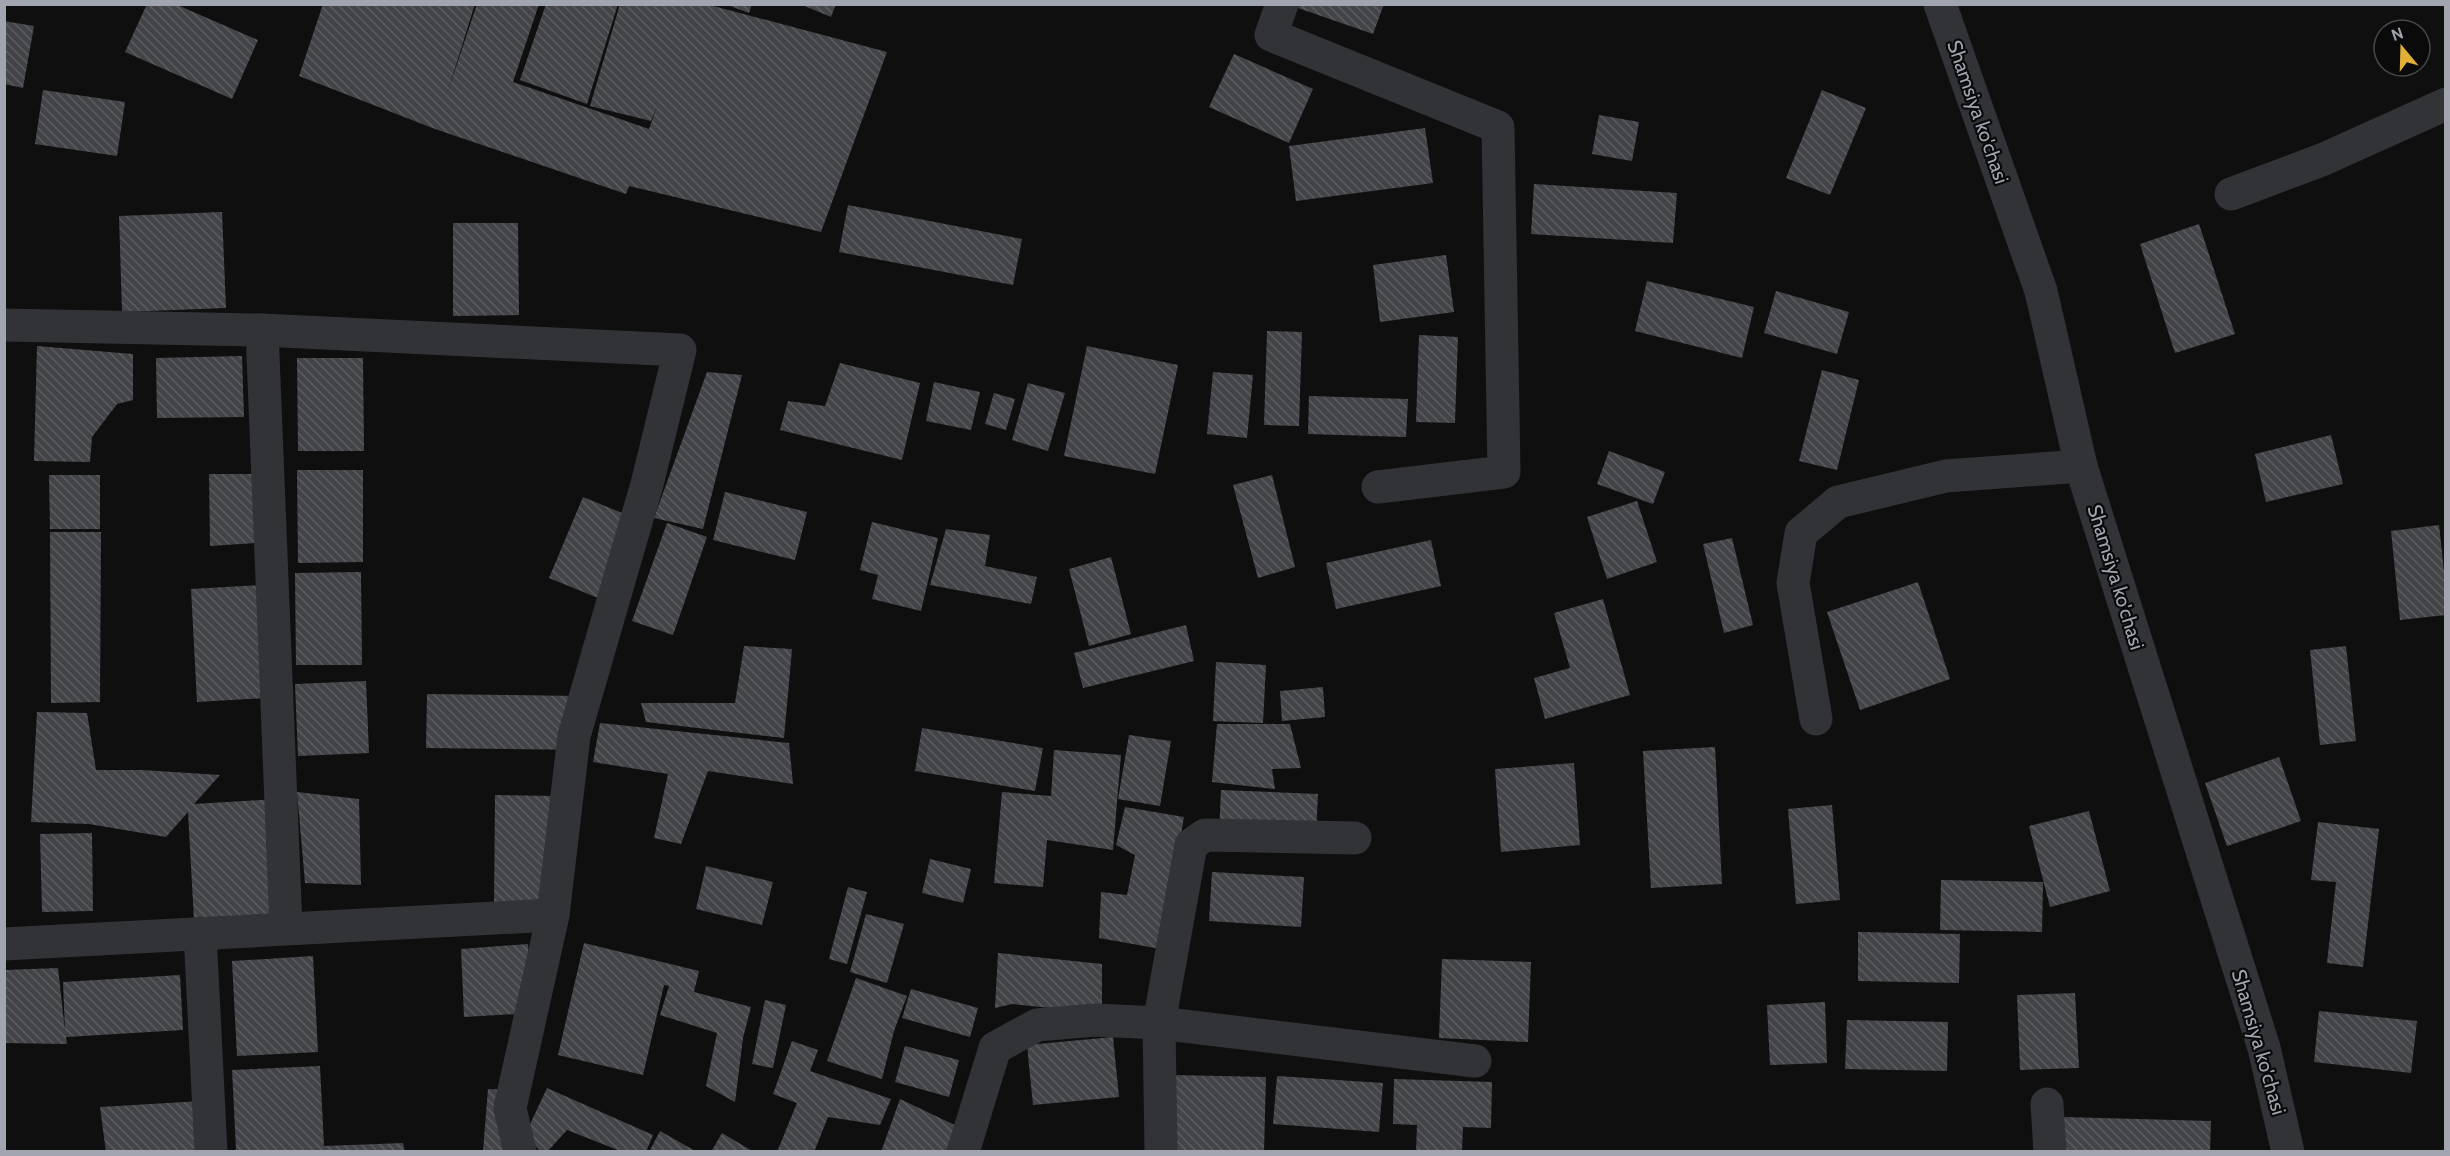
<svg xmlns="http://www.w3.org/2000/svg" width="2450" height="1156" viewBox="0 0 2450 1156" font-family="Cabin,sans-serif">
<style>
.building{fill:url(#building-back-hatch)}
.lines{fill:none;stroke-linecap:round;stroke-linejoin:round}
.minor{stroke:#323337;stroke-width:33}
.labels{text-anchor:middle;stroke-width:4.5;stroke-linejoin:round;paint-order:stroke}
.street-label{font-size:20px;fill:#a1a5b0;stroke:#0a0a0b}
</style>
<defs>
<pattern id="building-back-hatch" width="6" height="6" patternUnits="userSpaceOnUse" patternTransform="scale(1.5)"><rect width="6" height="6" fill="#434448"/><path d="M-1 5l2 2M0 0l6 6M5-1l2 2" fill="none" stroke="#5b5c60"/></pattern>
</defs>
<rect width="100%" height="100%" fill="#0f0f10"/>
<g class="building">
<path d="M147,4H175L258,40L232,99L125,52Z"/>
<path d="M323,4H475L447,94L477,4H539L513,82L649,129L657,107L651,121L590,106L620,4H706L887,52L821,232L629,186L626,194L435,129L299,76Z"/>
<path d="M546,4H618L587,104L520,80Z"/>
<path d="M725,4H752L749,13Z"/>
<path d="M800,4H836L831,17Z"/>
<path d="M1300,4H1384L1373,34L1298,8Z"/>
<path d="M4,21L34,26L23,88L4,84Z"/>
<path d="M1234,54L1313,89L1289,143L1209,107Z"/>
<path d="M43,90L125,102L117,156L35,144Z"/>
<path d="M1822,90L1866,108L1830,195L1786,178Z"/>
<path d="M1599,115L1639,122L1632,161L1592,154Z"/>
<path d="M1425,128L1433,183L1296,201L1289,146Z"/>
<path d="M1534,184L1677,193L1673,243L1531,234Z"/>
<path d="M848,205L1022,239L1013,285L839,252Z"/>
<path d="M222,212L226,308L122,312L119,216Z"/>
<path d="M453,223H518L519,315L453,316Z"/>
<path d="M2199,224L2235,334L2175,353L2140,244Z"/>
<path d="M1446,255L1454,312L1380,322L1373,265Z"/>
<path d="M1647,281L1754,307L1742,358L1635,331Z"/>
<path d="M1776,291L1849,312L1837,354L1764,333Z"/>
<path d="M1267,331L1302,332L1299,426L1264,425Z"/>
<path d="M1419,335L1458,337L1455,423L1416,422Z"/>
<path d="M37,346L133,354V400L117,404L92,437L90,462L34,461Z"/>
<path d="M1087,346L1178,365L1155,474L1064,456Z"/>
<path d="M242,356L244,417L157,418L156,358Z"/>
<path d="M297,358H363L364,451H298Z"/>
<path d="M840,363L920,383L902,460L780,430L788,401L825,406Z"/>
<path d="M1822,370L1859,380L1837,470L1799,461Z"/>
<path d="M707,372L742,375L703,529L654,518Z"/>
<path d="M1213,372L1253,375L1247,438L1207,434Z"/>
<path d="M934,382L980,392L971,430L926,421Z"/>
<path d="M1028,383L1065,393L1048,451L1012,440Z"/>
<path d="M994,393L1015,399L1006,430L985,424Z"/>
<path d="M1309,396L1408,399L1406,437L1308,434Z"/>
<path d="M2331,435L2343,484L2266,502L2255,454Z"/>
<path d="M1609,451L1665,472L1653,504L1597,484Z"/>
<path d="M297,470H363V562L298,563Z"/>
<path d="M209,474H268L270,542L210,546Z"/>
<path d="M49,475H100V529H50Z"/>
<path d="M1272,475L1295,567L1258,578L1233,485Z"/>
<path d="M725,492L807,512L795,560L713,540Z"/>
<path d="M583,497L637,519L603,600L549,578Z"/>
<path d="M1637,501L1657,562L1607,579L1587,517Z"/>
<path d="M872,522L938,538L921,611L872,599L878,575L860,570Z"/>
<path d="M667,523L707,537L673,635L632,621Z"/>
<path d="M2439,525L2446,590V615L2400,620L2391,531Z"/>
<path d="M946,529L990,535L985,566L1037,577L1031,604L930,585Z"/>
<path d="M50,532H101L100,702L51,703Z"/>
<path d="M1732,538L1753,625L1724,633L1703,544Z"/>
<path d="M1431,540L1441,586L1336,609L1326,563Z"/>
<path d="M1111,557L1131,634L1089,646L1069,569Z"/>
<path d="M361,572L362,665H296L295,573Z"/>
<path d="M1918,582L1950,679L1860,710L1827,612Z"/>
<path d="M278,584L284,697L197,702L191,589Z"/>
<path d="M1603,599L1630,695L1545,719L1534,678L1570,668L1554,613Z"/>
<path d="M1186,625L1194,661L1083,688L1074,653Z"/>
<path d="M744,646L792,649L784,738L646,722L641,703H735Z"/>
<path d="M2346,646L2356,741L2320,745L2310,650Z"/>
<path d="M1216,662L1266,665L1263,723L1213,721Z"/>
<path d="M366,681L369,753L298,756L295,684Z"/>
<path d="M1323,687L1325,717L1282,721L1280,691Z"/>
<path d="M427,694L583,696V750L426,748Z"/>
<path d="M37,712L87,713L96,770H142L220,775L194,804L278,799L285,916L194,921L188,812L166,837L89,824L31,822Z"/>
<path d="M600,723L789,743L793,784L708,771L681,844L654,838L668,774L593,762Z"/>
<path d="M1217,724H1290L1301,768L1272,769L1275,789L1212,782Z"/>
<path d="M922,728L1043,748L1035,791L915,771Z"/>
<path d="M1129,735L1171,741L1160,806L1118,799Z"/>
<path d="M1715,747L1722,884L1651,888L1643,751Z"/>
<path d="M1054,750L1121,755L1113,850L1047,840L1043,887L994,883L1002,792L1051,796Z"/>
<path d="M2279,757L2301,821L2227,846L2205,783Z"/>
<path d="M1574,763L1580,845L1501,852L1495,769Z"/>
<path d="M1221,790L1318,794L1316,837L1219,833Z"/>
<path d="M297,792L359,799L361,885L305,883Z"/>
<path d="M495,795L557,796L556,908H494Z"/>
<path d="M1832,805L1840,900L1796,904L1788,809Z"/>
<path d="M1125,807L1184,817L1161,949L1099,938L1101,892L1127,895L1135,855L1116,845Z"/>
<path d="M2089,811L2110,891L2050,907L2029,826Z"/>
<path d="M2318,822L2379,829L2363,967L2327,963L2336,882L2311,880Z"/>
<path d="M92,833L93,911L42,912L40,834Z"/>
<path d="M930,859L971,869L963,903L922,893Z"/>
<path d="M706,866L773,882L762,925L696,909Z"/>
<path d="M1212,872L1304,877L1301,927L1209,921Z"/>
<path d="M1941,880L2043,882L2042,932L1940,930Z"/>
<path d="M848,887L867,892L847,964L829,959Z"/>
<path d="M866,914L904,924L887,983L850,972Z"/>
<path d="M1858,932L1960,934L1959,983L1858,981Z"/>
<path d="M584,943L699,971L694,992L751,1007L743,1038L735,1102L706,1086L717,1033L660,1015L669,986L664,985L643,1075L558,1055Z"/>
<path d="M528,944L532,1013L464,1017L461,949Z"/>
<path d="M998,953L1102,964V1013L1012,1004L995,1008Z"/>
<path d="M313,956L318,1052L237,1056L232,961Z"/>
<path d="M1442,959L1531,962L1528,1042L1439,1038Z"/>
<path d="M58,968L65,1031L63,982L180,975L183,1030L66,1037L67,1044L4,1043V970Z"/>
<path d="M856,978L907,996L894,1031L882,1079L827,1061Z"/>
<path d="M911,989L978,1008L970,1037L902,1018Z"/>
<path d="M2075,993L2079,1068L2020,1070L2017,995Z"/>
<path d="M765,1000L786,1005L773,1068L752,1064Z"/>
<path d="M1825,1002L1827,1063L1770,1065L1767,1005Z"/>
<path d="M2319,1011L2417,1021L2411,1073L2314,1062Z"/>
<path d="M1847,1020L1948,1022L1947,1071L1845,1069Z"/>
<path d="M1113,1037L1119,1097L1033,1105L1027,1045Z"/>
<path d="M792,1041L818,1050L810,1071L891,1099L880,1125L828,1117L814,1152H777L797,1103L773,1094Z"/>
<path d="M905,1046L959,1060L949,1097L895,1082Z"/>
<path d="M320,1066L324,1146L403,1143L405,1152H234L236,1149L232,1070Z"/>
<path d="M1173,1075L1266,1077L1264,1152H1171Z"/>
<path d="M1277,1076L1383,1083L1379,1132L1273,1124Z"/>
<path d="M1394,1079L1492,1082L1491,1128L1463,1127L1462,1152H1416L1417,1125L1393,1124Z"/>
<path d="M547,1088L653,1135L646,1152H623L567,1130L547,1152H541L525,1135Z"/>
<path d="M488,1089L510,1090L505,1152L483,1151Z"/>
<path d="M900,1099L961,1128L950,1152H881Z"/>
<path d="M201,1101L204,1152H106L100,1107Z"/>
<path d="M2064,1117L2211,1121L2210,1152H2062Z"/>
<path d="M660,1131L697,1152H649Z"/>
<path d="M722,1133L754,1152H711Z"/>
</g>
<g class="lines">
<g class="minor">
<path d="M1282,4L1271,35L1498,127L1504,472L1378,487"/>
<path d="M1940,4L2041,291L2081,466L2264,1048L2288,1152"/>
<path d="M2231,194L2324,159L2446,104"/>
<path d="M4,325L262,330L680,350L647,484L574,736L553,915L510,1108L520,1152"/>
<path d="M262,330L286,928"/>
<path d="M1816,719L1793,583L1801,533L1838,502L1946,476L2081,466"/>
<path d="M200,933L211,1152"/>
<path d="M4,944L553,915"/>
<path d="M2047,1104L2050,1152"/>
<path d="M963,1152L995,1048L1037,1025L1095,1020L1159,1023L1475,1061"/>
<path d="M1161,1152L1159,1023L1191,845L1205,835L1355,838"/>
</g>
</g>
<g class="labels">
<g class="street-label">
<text transform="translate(1978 112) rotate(71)" y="7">Shamsiya ko'chasi</text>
<text transform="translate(2116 577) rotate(73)" y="7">Shamsiya ko'chasi</text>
<text transform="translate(2259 1042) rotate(74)" y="7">Shamsiya ko'chasi</text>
</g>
</g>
<rect width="2450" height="1156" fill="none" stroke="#a1a5b0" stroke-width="12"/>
<g transform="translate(2402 48) rotate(341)"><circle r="28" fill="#0a0a0b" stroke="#46484d" stroke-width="1.5"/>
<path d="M0-4.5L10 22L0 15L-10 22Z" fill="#e1b036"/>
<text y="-9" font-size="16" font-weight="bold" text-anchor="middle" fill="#a1a5b0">N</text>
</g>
</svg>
